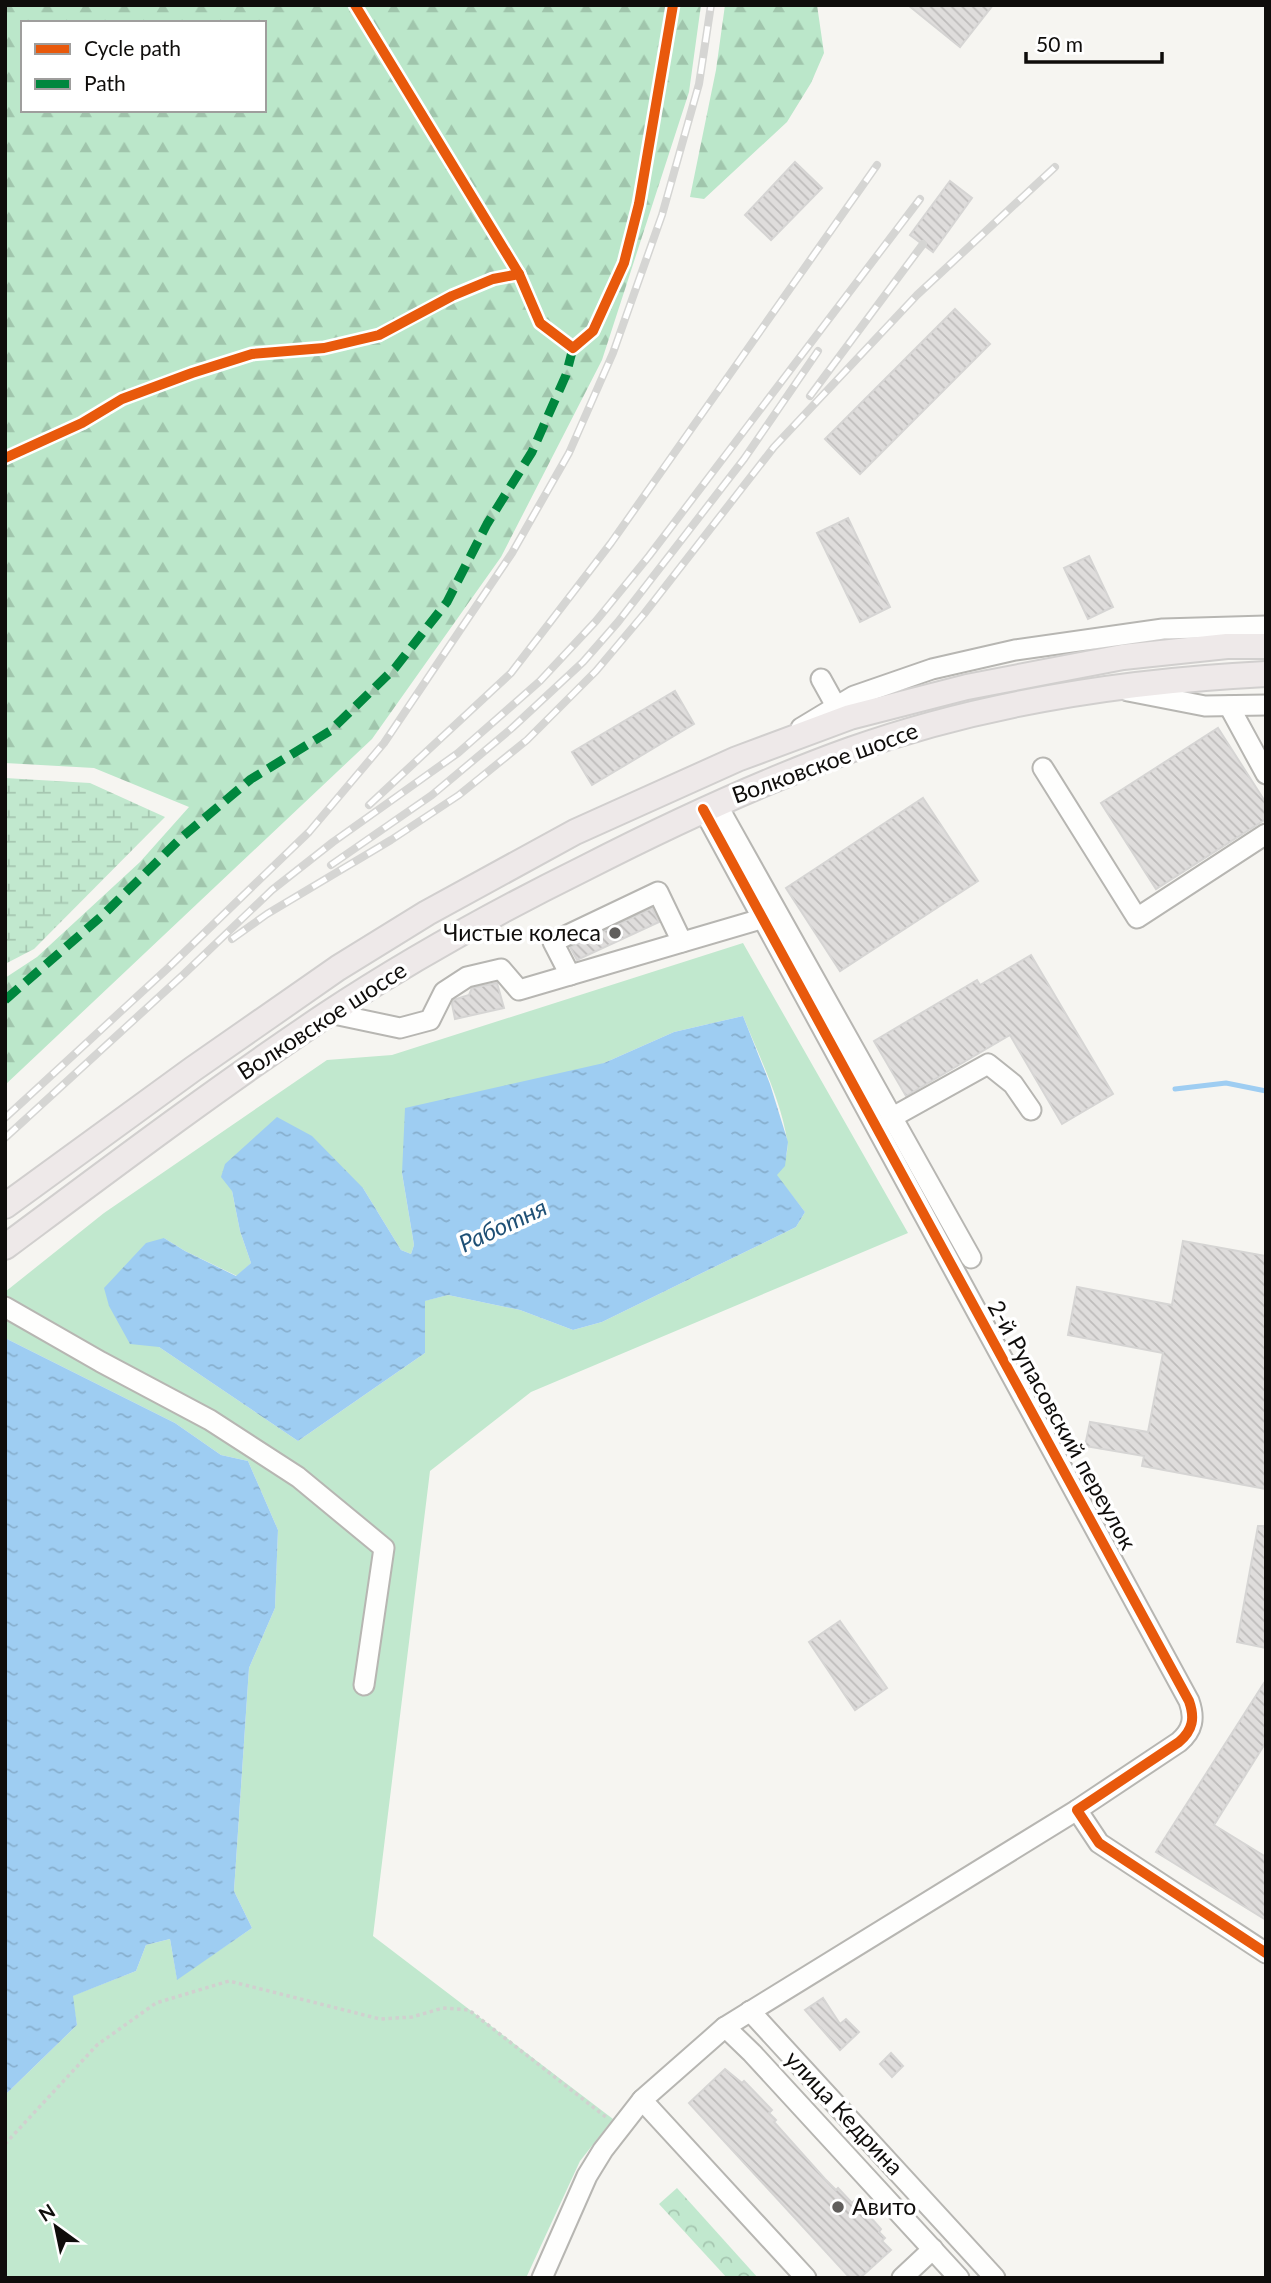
<svg xmlns="http://www.w3.org/2000/svg" width="1271" height="2283" viewBox="0 0 1271 2283" font-family="Lato,sans-serif">
<style>
.grass{fill:#c1e8ce;fill-rule:evenodd}
.forest{fill:url(#forest-firs);fill-rule:evenodd}
.wetland{fill:url(#wetland-marsh)}
.park{fill:url(#park-crowns)}
.water{fill:url(#water-ripples)}
.lines{fill:none;stroke-linecap:round;stroke-linejoin:round}
.stream{stroke:#9ecdf2;stroke-width:5}
.building{fill:url(#building-back-hatch);stroke:#d6d5d4;stroke-width:2}
.minor-casing{stroke:#b7b6b2;stroke-width:23}
.major-casing{stroke:#d1cfce;stroke-width:28}
.path{stroke:#d1d0cf;stroke-width:3.5;stroke-dasharray:3.5 3.5;stroke-linecap:butt}
.minor{stroke:#fefefd;stroke-width:19}
.major{stroke:#eee9e9;stroke-width:24}
.rail-casing{stroke:#d5d5d3;stroke-width:8}
.rail{stroke:#fff;stroke-width:5;stroke-dasharray:16;stroke-linecap:butt}
.quiet{stroke:#00873e;stroke-width:9;stroke-dasharray:18 9;stroke-linecap:butt}
.cycleway-casing{stroke:#fff;stroke-width:15}
.cycleway{stroke:#e8590c;stroke-width:10}
.poi-dot{fill:#605e5c;stroke:#fff;stroke-width:2.5}
.labels{text-anchor:middle;stroke-width:7;stroke-linejoin:round;paint-order:stroke}
.street-label{font-size:23px;fill:#0f0d0b;stroke:#fff}
.poi-label{font-size:23px;fill:#0f0d0b;stroke:#fff;text-anchor:end}
.water-label{font-size:24px;font-style:italic;fill:#1f5075;stroke:#fff}
</style>
<defs>
<pattern id="forest-firs" width="22" height="20" patternUnits="userSpaceOnUse" patternTransform="scale(1.75)"><rect width="22" height="20" fill="#bbe7ca"/><path d="M5 1l3.5 6h-7zM16 11l3.5 6h-7z" fill="#a0c5ac"/></pattern>
<pattern id="wetland-marsh" width="20" height="14" patternUnits="userSpaceOnUse" patternTransform="scale(1.75)"><rect width="20" height="14" fill="#c1e8ce"/><path d="M1 5h8M5 5V1M11 12h8M15 12V8" fill="none" stroke="#a5c6b0"/></pattern>
<pattern id="park-crowns" width="20" height="18" patternUnits="userSpaceOnUse" patternTransform="scale(1.75)"><rect width="20" height="18" fill="#c1e8ce"/><path d="M2 6a3 3 0 1 1 6 0M12 15a3 3 0 1 1 6 0" fill="none" stroke="#a5c6b0"/></pattern>
<pattern id="water-ripples" width="26" height="14" patternUnits="userSpaceOnUse" patternTransform="scale(1.75)"><rect width="26" height="14" fill="#9ecdf2"/><path d="M2 4q2-2 4 0t4 0M15 11q2-2 4 0t4 0" fill="none" stroke="#87afce"/></pattern>
<pattern id="building-back-hatch" width="6" height="6" patternUnits="userSpaceOnUse" patternTransform="scale(1.75)"><rect width="6" height="6" fill="#dfdddc"/><path d="M-1 5l2 2M0 0l6 6M5-1l2 2" fill="none" stroke="#bebcbb"/></pattern>
</defs>
<rect width="100%" height="100%" fill="#f6f5f1"/>
<path class="grass" d="M743,943L908,1233L531,1392L430,1471L373,1936L613,2119L580,2161L526,2278H5V2095L77,2025L72,1996L136,1971L146,1945L170,1939L177,1979L252,1928L234,1891L249,1668L275,1608L278,1530L248,1461L221,1455L175,1423L5,1338V1292L104,1213L327,1060L392,1055ZM743,1016C758,1054 781,1100 787,1140C789,1153 784,1166 776,1175L805,1212L796,1227L602,1322L573,1330L520,1310L448,1295L424,1301L425,1353L298,1441L159,1347L164,1238L185,1251L237,1276L251,1263L240,1231L232,1191L363,1188L401,1250L411,1254L414,1245L402,1173L604,1063L674,1032Z"/>
<g class="forest">
<path d="M5,5H701L689,92L602,360L501,557L372,739L5,1085V978L37,957L140,862L189,807L94,768L5,763ZM23,23H264V110H23Z"/>
<path d="M725,5H817L824,53L811,83L787,122L704,199L690,197L716,70Z"/>
</g>
<path class="wetland" d="M5,778L90,783L165,817L34,949L5,964Z"/>
<path class="park" d="M677,2188L758,2278H727L659,2204Z"/>
<g class="water">
<path d="M743,1016L770,1084L788,1142L785,1166L777,1175L805,1212L796,1227L602,1322L573,1330L520,1310L448,1295L425,1301V1353L298,1441L159,1347L130,1344L109,1306L104,1288L146,1243L164,1238L185,1251L236,1276L251,1263L240,1231L232,1191L221,1177L225,1164L277,1117L312,1136L363,1188L401,1250L411,1254L414,1245L402,1173L405,1108L604,1063L674,1032Z"/>
<path d="M5,1338L175,1423L221,1455L248,1461L278,1530L275,1608L249,1668L234,1891L252,1928L177,1980L170,1939L146,1945L136,1971L73,1996L77,2025L5,2095Z"/>
</g>
<g class="lines">
<path class="stream" d="M1175,1089L1226,1083L1266,1091"/>
</g>
<g class="building">
<path d="M908,5H993L960,47Z"/>
<path d="M795,162L822,188L771,240L745,215Z"/>
<path d="M950,181L972,198L933,252L910,235Z"/>
<path d="M955,309L990,344L860,474L825,439Z"/>
<path d="M848,518L890,607L860,622L817,533Z"/>
<path d="M1089,556L1113,607L1088,619L1064,568Z"/>
<path d="M675,691L694,724L592,785L572,752Z"/>
<path d="M1218,728L1266,803V819L1156,889L1101,803Z"/>
<path d="M923,798L978,881L840,971L786,888Z"/>
<path d="M652,908L659,922L577,960L570,947Z"/>
<path d="M1031,955L1113,1094L1062,1124L1010,1035L906,1096L874,1041L977,980L980,985Z"/>
<path d="M497,983L504,1008L455,1019L452,1004L453,1000L469,995L472,988Z"/>
<path d="M1183,1241L1266,1256V1489L1142,1466L1144,1456L1085,1446L1090,1422L1148,1432L1163,1353L1068,1335L1077,1287L1172,1305Z"/>
<path d="M1258,1526H1266V1648L1237,1642Z"/>
<path d="M840,1621L887,1688L855,1710L809,1642Z"/>
<path d="M1266,1680V1742L1214,1825L1266,1857V1920L1156,1852Z"/>
<path d="M823,1998L840,2024L846,2019L859,2032L840,2050L805,2010Z"/>
<path d="M891,2053L903,2066L892,2077L880,2064Z"/>
<path d="M725,2069L742,2083L744,2081L772,2110L769,2113L776,2120L774,2122L825,2179L836,2190L838,2188L852,2203L855,2200L881,2229L879,2232L885,2238L882,2241L891,2250L860,2278H850L689,2103Z"/>
</g>
<g class="lines">
<g class="minor-casing">
<g id="minor">
<path d="M821,679L841,715"/>
<path d="M1128,691L1205,706L1266,705"/>
<path d="M1229,706L1266,774"/>
<path d="M801,728L854,696L932,669L1015,650L1163,629L1266,626"/>
<path d="M1043,768L1137,918L1266,834"/>
<path d="M716,803L971,1258"/>
<path d="M703,809L1189,1701C1195,1718 1193,1730 1179,1742L1077,1810L1099,1843L1266,1953"/>
<path d="M570,975L553,942L658,892L682,942"/>
<path d="M329,1013L400,1028L430,1020L444,992L467,977L501,969L519,990L761,919"/>
<path d="M891,1118L988,1064L1013,1084L1031,1110"/>
<path d="M5,1307L101,1362L210,1420L298,1477L384,1548L364,1685"/>
<path d="M750,2011L995,2278"/>
<path d="M725,2027L752,2053L959,2278"/>
<path d="M542,2278L587,2176L603,2150L642,2100"/>
<path d="M806,2278L642,2100L725,2027L1077,1810"/>
<path d="M902,2278L933,2249"/>
</g>
</g>
<g class="major-casing">
<g id="major">
<path d="M5,1206L193,1069L338,968L427,913L575,832L737,759L850,717L967,687L1123,657L1227,646H1266"/>
<path d="M5,1247C111,1168 217,1088 326,1015C409,960 496,912 585,868C671,824 758,783 850,750C982,703 1126,681 1266,674"/>
</g>
</g>
<g class="path">
<path d="M355,5L519,274"/>
<path d="M5,458L82,423L122,399L192,373L252,354L324,348L379,335L452,296L493,279L519,274L540,323L573,348L593,331L624,263L639,204L673,5"/>
<path d="M5,2144L97,2045L156,2003L229,1981L380,2019L412,2017L443,2008L469,2010L607,2118"/>
</g>
<use href="#minor" class="minor"/>
<use href="#major" class="major"/>
<g class="rail-casing">
<g id="rail">
<path d="M810,396L923,244"/>
<path d="M369,805L511,673L611,543L877,165"/>
<path d="M331,865L432,795L512,728L583,662L618,622L744,459L818,351"/>
<path d="M232,939L267,914L391,840L459,795L527,740L596,671L644,614L774,447L917,295L1055,167"/>
<path d="M5,1118L168,968L309,832L384,743L512,553L569,453L613,353L662,215L699,84L711,5"/>
<path d="M5,1138L184,974L272,890L333,842L458,753L540,681L596,621L649,556L920,199"/>
</g>
</g>
<use href="#rail" class="rail"/>
<path class="quiet" d="M5,1000L104,914L181,838L251,779L330,731L395,668L447,602L487,524L532,452L566,375L573,348"/>
<g class="cycleway-casing">
<g id="cycleway">
<path d="M355,5L519,274"/>
<path d="M5,458L82,423L122,399L192,373L252,354L324,348L379,335L452,296L493,279L519,274L540,323L573,348L593,331L624,263L639,204L673,5"/>
<path d="M703,809L1189,1701C1195,1718 1193,1730 1179,1742L1077,1810L1099,1843L1266,1953"/>
</g>
</g>
<use href="#cycleway" class="cycleway"/>
</g>
<g class="poi-dot">
<circle cx="615" cy="933" r="7"/>
<circle cx="838" cy="2207" r="7"/>
</g>
<g class="labels">
<g class="street-label">
<text transform="translate(825 763) rotate(-20)" y="8">Волковское шоссе</text>
<text transform="translate(322 1021) rotate(-33)" y="8">Волковское шоссе</text>
<text transform="translate(1062 1425) rotate(61)" y="8">2-й Рупасовский переулок</text>
<text transform="translate(844 2113) rotate(47)" y="8">улица Кедрина</text>
</g>
<g class="poi-label">
<text x="601" y="941">Чистые колеса</text>
<text x="852" y="2215" text-anchor="start">Авито</text>
</g>
<g class="water-label">
<text transform="translate(503 1226) rotate(-25)" y="8">Работня</text>
</g>
</g>
<rect width="1271" height="2283" fill="none" stroke="#0f0d0b" stroke-width="14"/>
<rect x="21" y="21" width="245" height="91" fill="#ffffff" stroke="#9f9e9d" stroke-width="2"/>
<rect x="35" y="44" width="35" height="10" fill="#e8590c" stroke="#9f9e9d" stroke-width="2"/>
<text x="84" y="56" font-size="21" fill="#0f0d0b">Cycle path</text>
<rect x="35" y="79" width="35" height="10" fill="#00873e" stroke="#9f9e9d" stroke-width="2"/>
<text x="84" y="91" font-size="21" fill="#0f0d0b">Path</text>
<g transform="translate(56 2227) rotate(327)" stroke="#ffffff" stroke-width="5" paint-order="stroke">
<path d="M0-5L12 26L0 18L-12 26Z" fill="#0f0d0b"/>
<text y="-10" font-size="19" font-weight="bold" text-anchor="middle" fill="#0f0d0b">N</text>
</g>
<path d="M1026 52v10h136v-10" fill="none" stroke="#0f0d0b" stroke-width="3.5"/>
<text x="1036" y="52" font-size="21" fill="#0f0d0b" stroke="#ffffff" stroke-width="5" paint-order="stroke">50 m</text>
</svg>
